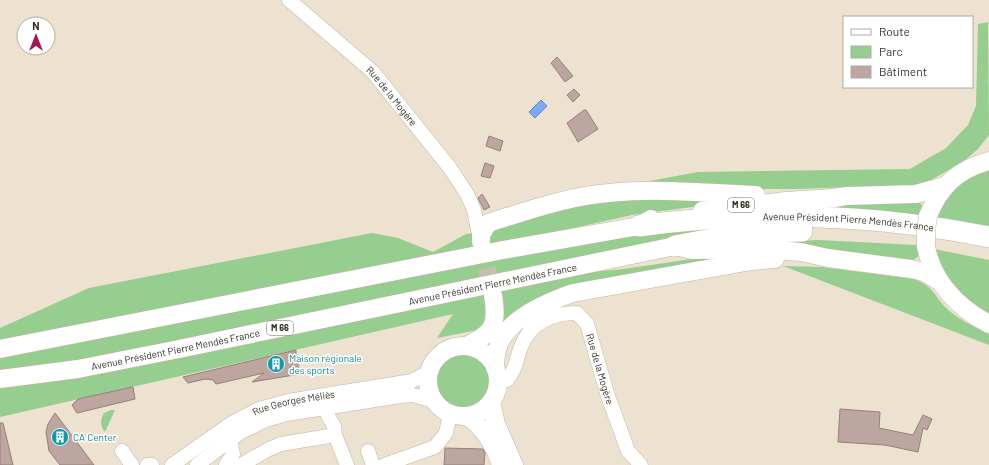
<svg xmlns="http://www.w3.org/2000/svg" width="989" height="465" viewBox="0 0 989 465" font-family="Barlow,sans-serif">
<style>
.green{fill:#95ce8e}
.water{fill:#79abf8;stroke:#6486b9}
.building{fill:#bda69f;stroke:#957f79}
.lines{fill:none;stroke-linecap:round;stroke-linejoin:round}
.major-tunnel{stroke:#c8bead;stroke-width:18;stroke-dasharray:18 9;stroke-linecap:butt}
.minor-casing{stroke:#c0b6a3;stroke-width:15}
.major-casing{stroke:#c0b6a3;stroke-width:19}
.highway-casing{stroke:#c0b6a3;stroke-width:22}
.minor{stroke:#fff;stroke-width:14}
.major{stroke:#fff;stroke-width:18}
.highway{stroke:#fff;stroke-width:21}
.major-bridge-casing{stroke:#c0b6a3;stroke-width:19;stroke-linecap:butt}
.major-bridge{stroke:#fff;stroke-width:18}
.labels{text-anchor:middle;stroke-width:3;stroke-linejoin:round;paint-order:stroke}
.shield{fill:#fff;stroke:#706d68;stroke-width:1}
.shield-label{font-size:9px;font-weight:bold;fill:#332f27}
.street-label{font-size:10px;fill:#332f27;stroke:#fff}
.culture-label{font-size:10px;fill:#0d838f;stroke:#fff;text-anchor:start}
</style>
<rect width="100%" height="100%" fill="#ede2cf"/>
<g class="green">
<path d="M988,22L989,135L978,149L964,161L926,183L915,185L797,189H713L645,183L644,182L698,172L910,169L946,148L968,125L976,106L978,24Z"/>
<path d="M989,169V229L936,220C945,191 962,180 989,169Z"/>
<path d="M619,195L745,200L632,215L520,240L0,343V328L89,288L372,233L398,238L433,252L466,234L474,233L492,225Z"/>
<path d="M918,199L922,206L918,216L797,204Z"/>
<path d="M739,225L135,354L0,373V354L656,230Z"/>
<path d="M818,240L916,245L919,256L910,262L758,243Z"/>
<path d="M934,249L989,260V315L980,311L948,283Z"/>
<path d="M726,254L727,261L566,287L491,350L483,344L489,307L483,329L437,338L453,314L0,417V386L564,275L623,269Z"/>
<path d="M783,266L822,267L914,279C934,287 933,294 946,308C958,319 974,327 989,334V345Z"/>
<circle cx="464" cy="381" r="27"/>
<path d="M111,410H115L105,432C100,426 100,420 104,413Z"/>
</g>
<path class="water" d="M541,100L547,106L535,118L529,112Z"/>
<g class="building">
<path d="M557,57L573,76L565,82L551,63Z"/>
<path d="M574,89L580,95L573,102L567,95Z"/>
<path d="M584,110H586L598,129L578,142L567,123Z"/>
<path d="M489,136L503,141L500,151L486,146Z"/>
<path d="M485,163L494,166L490,178L481,176Z"/>
<path d="M482,194L490,207L484,210L478,198Z"/>
<path d="M296,350V356L300,374L252,382L264,373L216,384L213,380L205,379L188,383L183,377Z"/>
<path d="M133,387L135,399L77,413L72,405L78,399Z"/>
<path d="M840,409L880,412L879,428L913,435L923,415L932,419L927,430L923,428L918,452L885,445L838,442Z"/>
<path d="M55,413L94,465H60L49,451L46,432L48,424Z"/>
<path d="M0,423H3L13,465H0Z"/>
<path d="M445,448L483,449L485,453L484,465H444Z"/>
</g>
<g class="lines">
<path class="major-tunnel" d="M481,242L493,295"/>
<g class="minor-casing">
<g id="minor">
<path id="s1" d="M289,0L373,72L450,168L467,194L474,210L478,230L481,235"/>
<path id="s2" d="M498,381L507,380C516,370 516,359 521,347C530,322 553,313 577,313L587,324L608,396L628,451L641,465"/>
<path d="M326,408L328,416L334,426L335,435L347,465"/>
<path d="M122,451L132,465"/>
<path d="M368,451L373,465"/>
<path d="M147,465H152"/>
<path id="s3" d="M172,465L232,423L259,409L288,401L412,381L429,372"/>
<path d="M197,465L241,432L266,420L287,414L400,396L413,395L434,401"/>
<path d="M226,465L233,454L230,440"/>
<path d="M241,465L269,449L281,444L335,435"/>
<path d="M384,465L435,447L446,433L450,414"/>
</g>
</g>
<g class="major-casing">
<g id="major">
<path d="M702,211L786,201L834,198L846,196L916,194L945,186"/>
<path d="M928,216C940,186 957,170 989,161"/>
<path d="M481,242V235L488,223C527,211 568,196 609,193C659,188 706,193 756,195"/>
<path d="M926,246C932,281 958,308 989,324"/>
<path d="M466,346C493,333 498,326 493,295"/>
<circle cx="463" cy="381" r="35"/>
<path d="M0,349L503,250L639,226L651,219"/>
<path d="M495,368C495,356 497,344 504,335C516,316 552,300 573,293L751,261L775,259"/>
<path id="s4" d="M0,379L78,369L179,349L675,246L692,250L760,249L801,252L828,258L911,269L924,272L939,281"/>
<path d="M491,402L496,424L514,465"/>
<path d="M467,416C485,429 494,444 501,465"/>
</g>
</g>
<g class="highway-casing">
<g id="highway">
<path id="s5" d="M639,226C754,210 875,214 989,237"/>
<path d="M675,246C717,238 759,231 802,231"/>
</g>
</g>
<use href="#minor" class="minor"/>
<use href="#major" class="major"/>
<use href="#highway" class="highway"/>
<g class="major-bridge-casing">
<path id="major-bridge" d="M926,246V231L928,216"/>
</g>
<use href="#major-bridge" class="major-bridge"/>
</g>
<defs>
<g id="building-disc" transform="scale(0.9)"><circle r="9.5" fill="#0f9aa8" stroke="#fff"/><path d="M-4-6H4V6H1V3H-1V6H-4ZM-2.5-4.3h1.7v1.8h-1.7ZM.8-4.3h1.7v1.8H.8ZM-2.5-1h1.7V.8h-1.7ZM.8-1h1.7V.8H.8Z" fill="#fff"/></g>
</defs>
<g fill-rule="evenodd">
<use href="#building-disc" x="276" y="364"/>
<use href="#building-disc" x="60" y="437"/>
</g>
<g class="labels">
<g class="shield">
<rect x="728" y="198" width="26" height="14" rx="3"/>
<rect x="267" y="321" width="26" height="14" rx="3"/>
</g>
<g class="shield-label">
<text x="741" y="208">M 66</text>
<text x="280" y="331">M 66</text>
</g>
<g class="street-label">
<text dy="4" stroke="none"><textPath href="#s1" startOffset="141">Rue de la Mogère</textPath></text>
<text dy="4" stroke="none"><textPath href="#s5" startOffset="210">Avenue Président Pierre Mendès France</textPath></text>
<text dy="4" stroke="none"><textPath href="#s4" startOffset="502">Avenue Président Pierre Mendès France</textPath></text>
<text dy="4" stroke="none"><textPath href="#s4" startOffset="178">Avenue Président Pierre Mendès France</textPath></text>
<text dy="4" stroke="none"><textPath href="#s2" startOffset="177">Rue de la Mogère</textPath></text>
<text dy="4" stroke="none"><textPath href="#s3" startOffset="139">Rue Georges Méliès</textPath></text>
</g>
<g class="culture-label">
<text x="289" y="362">Maison régionale<tspan x="289" dy="12">des sports</tspan></text>
<text x="73" y="441">CA Center</text>
</g>
</g>
<rect x="843" y="16" width="130" height="72" fill="#ffffff" stroke="#adaca9"/>
<rect x="851" y="29" width="20" height="6" fill="#ffffff" stroke="#adaca9"/>
<text x="879" y="36" font-size="12" fill="#332f27">Route</text>
<rect x="851" y="46" width="20" height="12" fill="#95ce8e" stroke="#adaca9"/>
<text x="879" y="56" font-size="12" fill="#332f27">Parc</text>
<rect x="851" y="66" width="20" height="12" fill="#bda69f" stroke="#adaca9"/>
<text x="879" y="76" font-size="12" fill="#332f27">Bâtiment</text>
<g transform="translate(36 36)"><circle r="19" fill="#ffffff" stroke="#adaca9"/>
<path d="M0-3L7 15L0 10L-7 15Z" fill="#a81754"/>
<text y="-6" font-size="11" font-weight="bold" text-anchor="middle" fill="#332f27">N</text>
</g>
</svg>
